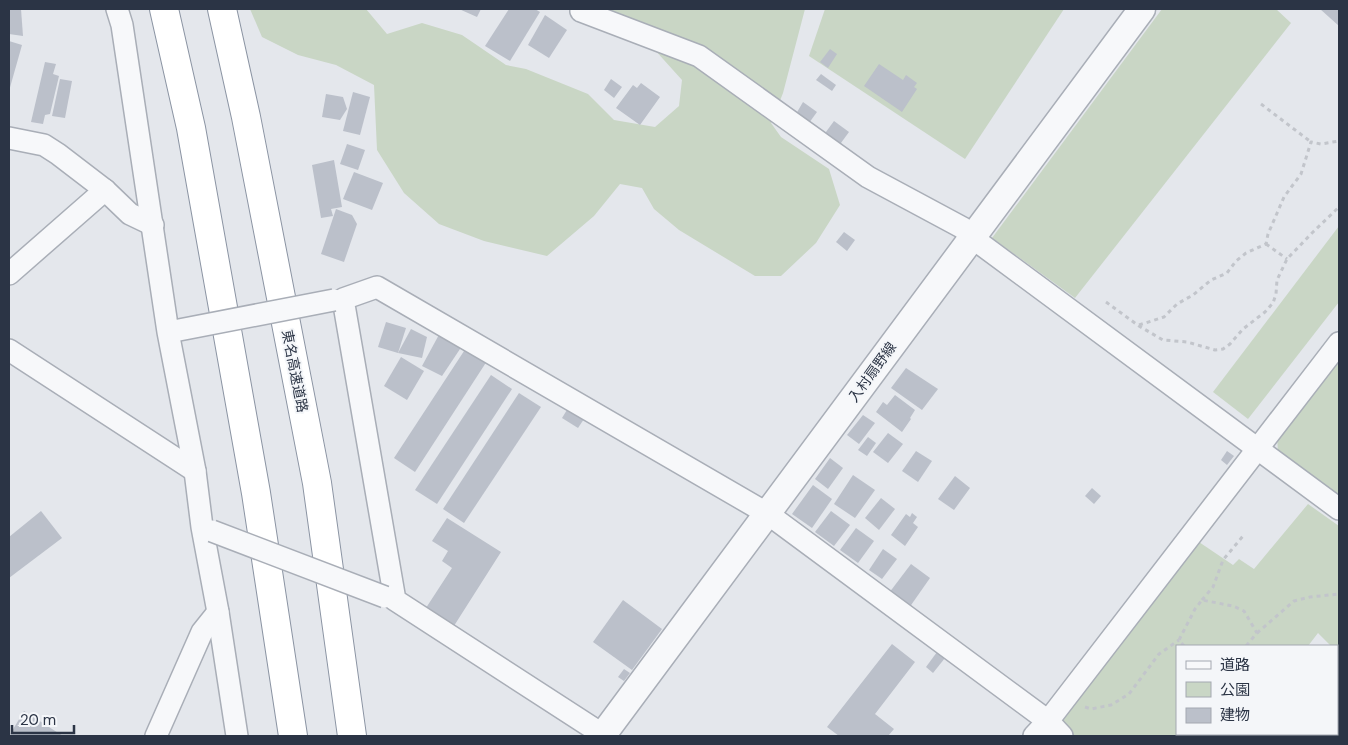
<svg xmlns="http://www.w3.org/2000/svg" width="1348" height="745" viewBox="0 0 1348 745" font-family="'DM Sans','Noto Sans JP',sans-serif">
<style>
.green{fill:#c9d6c5}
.building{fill:#bbc0ca}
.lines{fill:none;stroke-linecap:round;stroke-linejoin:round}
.minor-casing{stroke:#a9aeb7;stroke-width:24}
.tertiary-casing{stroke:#a9aeb7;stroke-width:29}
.motorway-casing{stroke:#8b94a3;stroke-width:30}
.path{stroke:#c2c5cb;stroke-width:3;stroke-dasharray:4 4;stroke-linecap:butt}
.minor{stroke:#f7f8fa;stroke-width:21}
.tertiary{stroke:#f7f8fa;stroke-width:26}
.motorway{stroke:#fff;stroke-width:28}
.minor-bridge-casing{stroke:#a9aeb7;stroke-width:24;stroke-linecap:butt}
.minor-bridge{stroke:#f7f8fa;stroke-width:21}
.labels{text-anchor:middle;stroke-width:4;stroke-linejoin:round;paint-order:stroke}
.street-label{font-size:14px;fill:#2b3445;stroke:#f4f6f9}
</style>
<rect width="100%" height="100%" fill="#e4e7ec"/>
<g class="green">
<path d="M250,9H366L387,34L422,23L462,35L506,65L526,69L588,94L614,120L655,127L679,106L682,80L645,39L604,9H805L783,93L771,123L781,137L829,169L840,205L816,243L781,276H755L679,230L654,209L642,188L620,184L594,216L547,256L484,241L439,224L404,193L377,150L374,85L336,65L298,55L262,37Z"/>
<path d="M825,9H1064L965,159L809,56Z"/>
<path d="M1162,9H1276L1291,23L1075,298L992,238Z"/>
<path d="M1339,226V302L1248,419L1213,392Z"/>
<path d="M1339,355V499L1278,454L1277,435Z"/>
<path d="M1308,504L1339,526V655L1337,653V646H1331L1318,633L1308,646H1177V734H1241L1239,736H1072L1059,722L1196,540L1233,565L1239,559L1254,569Z"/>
</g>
<g class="building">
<path d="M9,9H21L23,36L9,34Z"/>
<path d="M459,9H481L477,17Z"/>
<path d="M509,9H535L540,12L510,61L485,46Z"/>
<path d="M1320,9H1339V26Z"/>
<path d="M545,15L567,30L549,58L528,45Z"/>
<path d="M9,41L22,45L9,91Z"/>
<path d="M830,49L837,54L828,68L820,62Z"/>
<path d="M45,62L56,64L53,74L59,76L50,114L45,115L43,124L31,122Z"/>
<path d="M879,64L903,80L906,75L917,83L914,87L917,89L902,112L864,86Z"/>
<path d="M821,74L836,85L832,91L816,80Z"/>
<path d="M60,79L72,81L65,118L52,116Z"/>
<path d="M611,79L622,87L614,98L604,90Z"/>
<path d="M641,83L660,97L640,125L616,108L633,85L637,88Z"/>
<path d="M353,92L370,97L360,135L343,131Z"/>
<path d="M326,94L343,97L347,109L340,120L322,117Z"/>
<path d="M803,102L817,112L809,123L796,114Z"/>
<path d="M834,121L849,132L838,147L823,136Z"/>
<path d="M347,144L365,150L358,170L340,164Z"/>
<path d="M334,160L342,207L331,209L333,216L321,218L312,165Z"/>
<path d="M354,172L383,183L372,210L343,199Z"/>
<path d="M336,209L352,215L357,224L344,262L321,254Z"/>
<path d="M844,232L855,240L847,251L836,242Z"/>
<path d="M386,322L406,328L398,353L378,347Z"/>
<path d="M411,329L427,337L422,358L398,353Z"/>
<path d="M441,331L464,343L442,376L422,366Z"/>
<path d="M466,348L487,361L415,472L394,458Z"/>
<path d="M401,357L424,371L407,400L384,386Z"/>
<path d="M906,368L938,389L922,410L891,388Z"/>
<path d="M491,375L512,389L437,504L415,490Z"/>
<path d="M519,393L541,407L464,523L443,509Z"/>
<path d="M895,395L915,410L910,418L911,419L902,432L876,412L883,402L887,405Z"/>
<path d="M570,405L586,416L578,428L562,418Z"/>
<path d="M863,415L875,423L859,444L847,435Z"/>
<path d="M888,433L903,444L888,463L873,452Z"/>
<path d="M868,437L876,443L867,456L858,450Z"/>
<path d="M916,451L932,461L918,482L902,471Z"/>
<path d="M1227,451L1234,456L1227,465L1221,460Z"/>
<path d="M830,458L843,468L828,489L815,479Z"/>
<path d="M853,475L875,490L855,518L834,504Z"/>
<path d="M955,476L970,488L954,510L938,499Z"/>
<path d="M813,485L832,499L812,528L792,514Z"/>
<path d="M1092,488L1101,496L1094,504L1085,496Z"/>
<path d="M881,498L895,509L879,530L865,518Z"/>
<path d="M41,511L62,538L9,578V537Z"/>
<path d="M831,511L850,525L834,546L815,532Z"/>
<path d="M912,513L917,517L913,523L918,527L905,546L891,535L906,514L910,517Z"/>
<path d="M447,518L501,552L452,629L424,611L452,568L442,561L448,551L432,541Z"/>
<path d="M856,528L874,541L858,563L840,550Z"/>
<path d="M883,549L897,559L882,579L869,570Z"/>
<path d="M911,564L930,578L909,608L889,593Z"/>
<path d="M623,600L662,629L632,670L593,642Z"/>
<path d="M892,644L915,662L875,714L894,729L888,736H839L827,727Z"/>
<path d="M937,652L945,658L933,673L926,667Z"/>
<path d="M624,669L630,673L624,681L618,677Z"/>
<path d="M24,711L63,736H9Z"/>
</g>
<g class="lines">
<g class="minor-casing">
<g id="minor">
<path d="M117,9L122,25L168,332L195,471L202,527L218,612L237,736"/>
<path d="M582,9L581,11L699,56L868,177L963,228L971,238L982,245L1339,509"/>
<path d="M9,138L44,145L58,154L105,190L130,214L153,225"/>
<path d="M9,274L105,190"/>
<path d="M9,350L195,471"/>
<path d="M156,736L202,632L218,612"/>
<path d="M605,736L395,600L343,299L377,287L768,514L1048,721L1062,736"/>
<path d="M1034,736L1048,721L1339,343"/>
</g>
</g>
<g class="tertiary-casing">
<path id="tertiary" d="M602,736L1142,9"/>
</g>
<g class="motorway-casing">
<g id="motorway">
<path d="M164,9L191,128L256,493L293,736"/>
<path d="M222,9L246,117L317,483L352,736"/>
</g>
</g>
<g class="path">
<path d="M1261,104L1311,142"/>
<path d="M1266,244L1287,259"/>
<path d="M1106,302L1139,326L1163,340L1187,342L1215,350L1223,349L1230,344L1243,329L1265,312L1273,303L1276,294L1277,280L1287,259L1312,233L1339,207"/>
<path d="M1139,325L1164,317L1177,304L1193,295L1211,280L1227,273L1236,261L1246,253L1266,244L1268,234L1284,197L1301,174L1311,142L1321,144L1339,141"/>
<path d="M1202,600L1213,587L1223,560L1243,536"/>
<path d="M1257,633L1294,601L1310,597L1339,594"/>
<path d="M1184,646L1179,640L1195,609L1202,600L1233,606L1244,611L1257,633L1246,646"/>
<path d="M1085,707L1091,709L1111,705L1129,694L1159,654L1179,640"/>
</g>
<use href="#minor" class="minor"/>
<use href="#tertiary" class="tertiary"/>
<use href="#motorway" class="motorway"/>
<g class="minor-bridge-casing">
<g id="minor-bridge">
<path d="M179,330L334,300"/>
<path d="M212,531L385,597"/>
</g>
</g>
<use href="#minor-bridge" class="minor-bridge"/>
</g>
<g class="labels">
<g class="street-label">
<text transform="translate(295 371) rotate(79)" y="5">東名高速道路</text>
<text transform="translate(872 372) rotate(-54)" y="5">入村扇野線</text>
</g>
</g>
<rect width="1348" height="745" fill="none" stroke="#2b3445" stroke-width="20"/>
<rect x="1176" y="645" width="162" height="90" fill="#f4f6f9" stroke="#a4a8b1"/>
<rect x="1186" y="661" width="25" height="8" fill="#f7f8fa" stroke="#a4a8b1"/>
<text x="1220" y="670" font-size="15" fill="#2b3445">道路</text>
<rect x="1186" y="682" width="25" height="15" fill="#c9d6c5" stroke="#a4a8b1"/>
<text x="1220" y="695" font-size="15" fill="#2b3445">公園</text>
<rect x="1186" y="708" width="25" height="15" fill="#bbc0ca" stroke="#a4a8b1"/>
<text x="1220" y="720" font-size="15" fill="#2b3445">建物</text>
<path d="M12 725v8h62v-8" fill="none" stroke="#2b3445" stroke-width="2.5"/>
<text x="20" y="725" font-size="15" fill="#2b3445" stroke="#f4f6f9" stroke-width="4" paint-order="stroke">20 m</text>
</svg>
